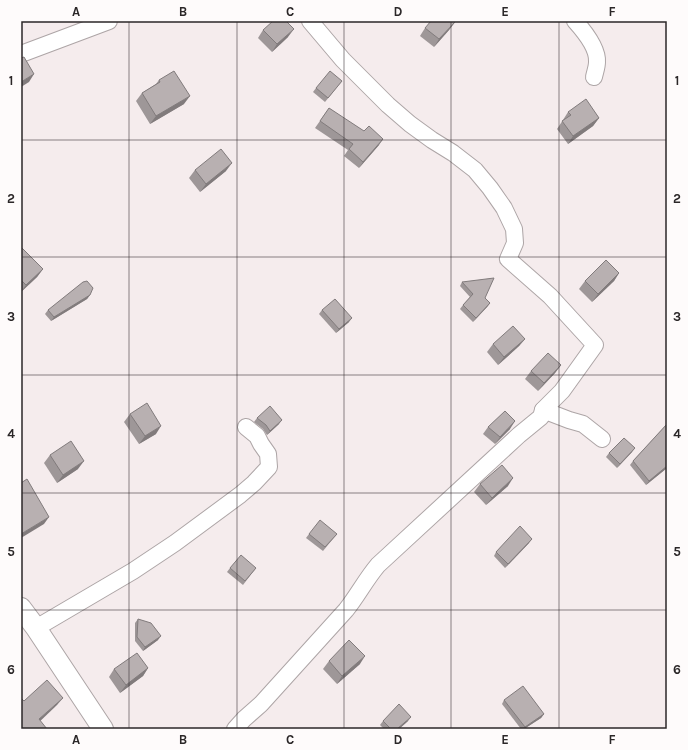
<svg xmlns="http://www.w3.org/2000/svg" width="688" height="750" viewBox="0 0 688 750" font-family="Karla,sans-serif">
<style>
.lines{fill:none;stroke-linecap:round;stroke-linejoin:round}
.minor-casing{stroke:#ada5a6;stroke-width:18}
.tertiary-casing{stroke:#ada5a6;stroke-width:22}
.minor{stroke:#fff;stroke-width:16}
.tertiary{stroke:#fff;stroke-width:20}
.wall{fill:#9e9798}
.shaded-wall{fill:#817b7c}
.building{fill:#b8b0b1;stroke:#817b7c}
.grid{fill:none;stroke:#2b2728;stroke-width:1;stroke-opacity:0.55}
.neatline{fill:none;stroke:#2b2728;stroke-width:1.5}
.grid-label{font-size:13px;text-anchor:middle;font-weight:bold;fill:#2b2728}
</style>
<rect width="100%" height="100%" fill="#f5eced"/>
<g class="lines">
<g class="minor-casing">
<g id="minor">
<path d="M310,21L343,60L388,105L410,124L432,140L453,153L475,170L490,188L504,208L514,229L515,243L508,259L550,296L595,345L562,391L543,410"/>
<path d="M575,21C584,31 598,48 597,62C597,67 595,72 594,77"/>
<path d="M21,54L109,21"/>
<path d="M36,628L133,571L175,543L240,495L254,483L269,467L268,454L261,444L257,436L246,427"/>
<path d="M235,729L244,719L261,704L346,610C358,595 366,579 378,565L519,435L541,417L543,410L569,420L583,424L602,439"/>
</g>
</g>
<g class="tertiary-casing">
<path id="tertiary" d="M21,608L36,628L103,729"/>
</g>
<use href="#minor" class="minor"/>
<use href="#tertiary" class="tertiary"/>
</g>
<g class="wall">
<path d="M455,22L449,30L434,47L420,36L425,28Z"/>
<path d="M263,30L288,37L272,52L258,38Z"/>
<path d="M159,80L184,104L150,124L136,101L142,93L156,84Z"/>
<path d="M342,81L325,102L313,92L316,88Z"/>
<path d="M329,108L379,145L359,168L344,156L348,150L315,128Z"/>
<path d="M568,112L599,118L593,126L568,144L557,129L563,120Z"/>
<path d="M195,170L226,171L200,192L189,178Z"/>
<path d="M21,247L43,269L37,277L21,292Z"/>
<path d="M619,273L614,281L592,302L579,289L585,281Z"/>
<path d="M462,282L485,298L490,303L487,307L473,322L460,309L463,305L470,297L460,286Z"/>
<path d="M90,295L87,299L51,321L45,314L48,310Z"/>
<path d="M322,310L349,322L336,333L319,314Z"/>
<path d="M525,339L519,346L498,365L487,352L493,344Z"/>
<path d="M561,365L555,373L538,391L525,379L531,371Z"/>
<path d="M130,414L156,434L139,444L124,422Z"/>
<path d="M257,418L279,424L267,435L263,429L254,422Z"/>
<path d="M667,424V468L646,485L630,465L633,461Z"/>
<path d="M488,427L510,429L495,444L483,434Z"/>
<path d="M632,452L617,468L606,457L609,453Z"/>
<path d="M50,455L78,469L57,483L44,463Z"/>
<path d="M480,484L508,486L486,505L474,492Z"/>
<path d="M309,534H337L323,551L306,538Z"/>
<path d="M529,543L505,568L494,556L496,552Z"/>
<path d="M230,568H256L243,585L227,572Z"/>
<path d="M138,619L158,640L143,651L135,641V623Z"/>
<path d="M329,661L360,664L337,684L323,669Z"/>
<path d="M148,668L143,676L120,693L109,677L114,669Z"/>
<path d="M504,700L544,714L541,718L524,729H521L502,704Z"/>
<path d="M383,721H408L399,729H384L380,725Z"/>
</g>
<g class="shaded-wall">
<path d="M455,22L449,30L434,47L439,39Z"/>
<path d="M294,29L288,37L272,52L277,44Z"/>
<path d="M34,74L29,82L21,87V82Z"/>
<path d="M190,96L184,104L150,124L156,116Z"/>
<path d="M599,118L593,126L568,144L573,136Z"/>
<path d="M383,139L379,145L359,168L363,162Z"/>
<path d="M232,163L226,171L200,192L206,184Z"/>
<path d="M43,269L37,277L21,292L26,285Z"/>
<path d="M619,273L614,281L592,302L598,294Z"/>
<path d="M90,295L87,299L51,321L54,317Z"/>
<path d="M490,303L487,307L473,322L476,318Z"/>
<path d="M352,318L349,322L336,333L339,329Z"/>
<path d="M525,339L519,346L498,365L504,357Z"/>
<path d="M561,365L555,373L538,391L544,383Z"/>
<path d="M282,420L279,424L267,435L270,431Z"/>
<path d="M515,421L510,429L495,444L500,437Z"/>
<path d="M161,426L156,434L139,444L145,436Z"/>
<path d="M635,448L632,452L617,468L620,464Z"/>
<path d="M84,461L78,469L57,483L63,475Z"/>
<path d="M667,466V468L646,485L649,481Z"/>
<path d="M513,478L508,486L486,505L492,498Z"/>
<path d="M49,517L44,524L21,538V534Z"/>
<path d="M532,539L529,543L505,568L508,564Z"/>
<path d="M161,636L158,640L143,651L145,647Z"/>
<path d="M365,656L360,664L337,684L342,676Z"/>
<path d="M148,668L143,676L120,693L126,685Z"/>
<path d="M63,698L57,705L34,727L39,719Z"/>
<path d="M544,714L541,718L524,729H523L525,727Z"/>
<path d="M411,717L408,721L399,729H397Z"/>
</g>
<g class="building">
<path d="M273,21H286L294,29L277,44L263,30Z"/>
<path d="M431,21H454L455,22L439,39L425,28Z"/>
<path d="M24,57L34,74L21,82V58Z"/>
<path d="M174,71L190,96L156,116L142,93L160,82L159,80Z"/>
<path d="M330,71L342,81L328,98L316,88Z"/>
<path d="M586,99L599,118L573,136L562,121L571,115L568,112Z"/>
<path d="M329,108L364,131L369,126L383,139L363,162L349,149L353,144L320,121Z"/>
<path d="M221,149L232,163L206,184L195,170Z"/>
<path d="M21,247L43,269L26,285L21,280Z"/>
<path d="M606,260L619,273L598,294L585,281Z"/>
<path d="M494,278L485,298L490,303L476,318L463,305L473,294L462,282Z"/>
<path d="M87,281L93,288L90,295L54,317L48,310L83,282Z"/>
<path d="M335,299L352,318L339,329L322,310Z"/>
<path d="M513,326L525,339L504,357L493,344Z"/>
<path d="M548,353L561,365L544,383L531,371Z"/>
<path d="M147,403L161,426L145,436L130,414Z"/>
<path d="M270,406L282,420L270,431L266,425L257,418Z"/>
<path d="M505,411L515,421L500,437L488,427Z"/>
<path d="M667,424V466L649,481L633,461Z"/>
<path d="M624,438L635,448L620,464L609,453Z"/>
<path d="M71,441L84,461L63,475L50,455Z"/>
<path d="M502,465L513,478L492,498L480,484Z"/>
<path d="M27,479L49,517L21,534V483Z"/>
<path d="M320,520L337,534L325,547L309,534Z"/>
<path d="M520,526L532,539L508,564L496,552Z"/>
<path d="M241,555L256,568L245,581L230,568Z"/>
<path d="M138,619L151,623L161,636L145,647L137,637Z"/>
<path d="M349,640L365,656L342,676L329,661Z"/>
<path d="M137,653L148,668L126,685L114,669Z"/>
<path d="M47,680L63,698L39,719L47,729H21V699H22L24,701Z"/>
<path d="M523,686L544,714L525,727L504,700Z"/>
<path d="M399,704L411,717L397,729H391L383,721Z"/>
</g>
<path class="grid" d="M129,21V729M237,21V729M344,21V729M451,21V729M559,21V729M21,140H667M21,257H667M21,375H667M21,493H667M21,610H667"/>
<rect width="688" height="750" fill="none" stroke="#fefbfb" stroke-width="44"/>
<rect x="22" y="22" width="644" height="706" class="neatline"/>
<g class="grid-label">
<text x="76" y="16">A</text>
<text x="183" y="16">B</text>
<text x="290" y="16">C</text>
<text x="398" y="16">D</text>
<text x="505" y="16">E</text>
<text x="612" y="16">F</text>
<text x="11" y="85">1</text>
<text x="677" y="85">1</text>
<text x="11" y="203">2</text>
<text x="677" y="203">2</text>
<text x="11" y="321">3</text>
<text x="677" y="321">3</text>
<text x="11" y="438">4</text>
<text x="677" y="438">4</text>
<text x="11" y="556">5</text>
<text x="677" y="556">5</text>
<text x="11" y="674">6</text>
<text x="677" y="674">6</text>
<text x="76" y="744">A</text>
<text x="183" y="744">B</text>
<text x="290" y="744">C</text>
<text x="398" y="744">D</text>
<text x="505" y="744">E</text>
<text x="612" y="744">F</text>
</g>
</svg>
